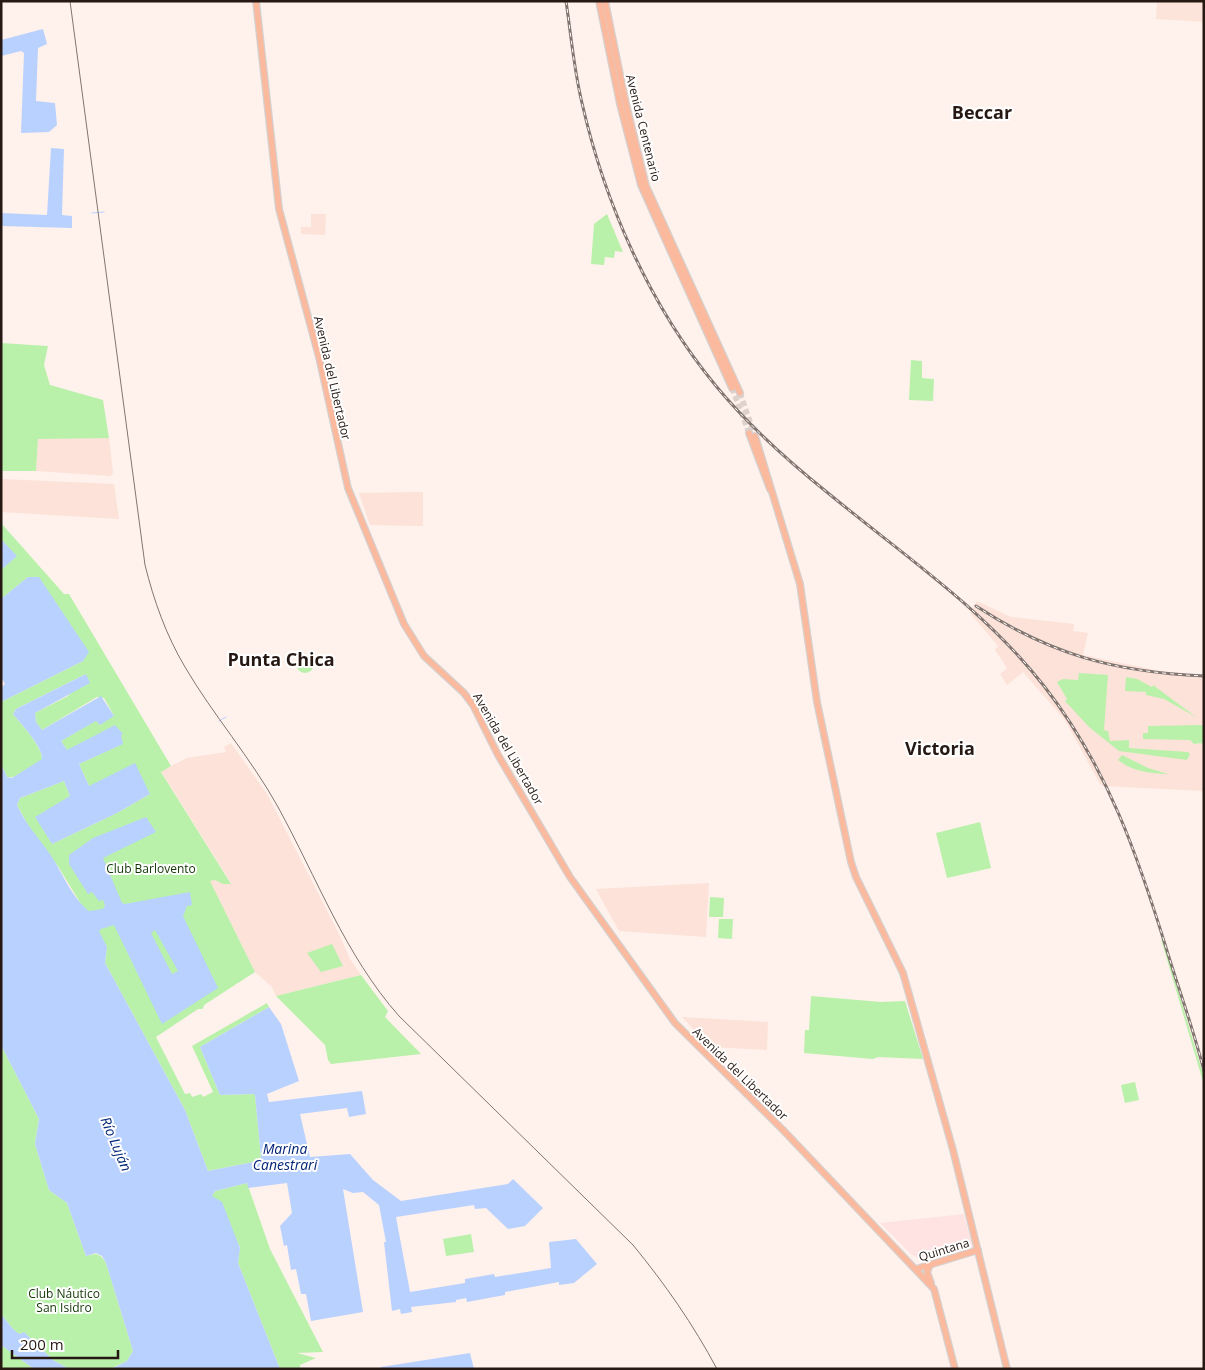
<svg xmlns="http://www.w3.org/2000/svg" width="1205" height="1370" viewBox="0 0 1205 1370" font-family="'Open Sans',sans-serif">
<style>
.commercial{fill:#fee3e2}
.industrial{fill:#fde4da}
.built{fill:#fce2d8}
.green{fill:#b9f1aa}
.water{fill:#b9d1ff;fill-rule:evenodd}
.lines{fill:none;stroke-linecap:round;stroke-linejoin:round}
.stream{stroke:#b9d1ff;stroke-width:1}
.major-tunnel{stroke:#ded1cb;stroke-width:5.5;stroke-dasharray:5.5 3;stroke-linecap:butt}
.major-casing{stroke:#d4d1d0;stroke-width:8}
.major{stroke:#fbb99e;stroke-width:5.5}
.tram{stroke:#82756f;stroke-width:1}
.rail-casing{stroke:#82756f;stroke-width:3}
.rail{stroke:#fff;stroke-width:1;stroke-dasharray:4;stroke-linecap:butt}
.labels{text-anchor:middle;stroke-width:4;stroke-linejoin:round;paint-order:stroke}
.street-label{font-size:12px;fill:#261914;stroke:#fff}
.park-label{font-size:12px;fill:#103503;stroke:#fff}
.water-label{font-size:14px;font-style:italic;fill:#032578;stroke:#fff}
.district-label{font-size:18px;font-weight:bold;fill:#261914;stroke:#fff}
</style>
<rect width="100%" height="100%" fill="#fff1eb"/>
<path class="commercial" d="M964,1214L973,1249L928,1262L912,1255L880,1223Z"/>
<path class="industrial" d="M1157,1H1204V22L1156,19Z"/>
<g class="built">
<path d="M311,214H326L325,235L301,234V227H311Z"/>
<path d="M38,438H109L113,473L110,476L36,471Z"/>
<path d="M1,479L114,484L119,519L1,512Z"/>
<path d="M423,492V526L370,525L359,493Z"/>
<path d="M977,601L1011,617L1074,624L1073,631L1088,633L1083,655L1170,673L1204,675V791L1103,786L1100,784L1065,720L1023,672L1007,685L1000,674L1007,668L995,650L998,646L970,613Z"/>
<path d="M231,743L267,794L338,932L350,959L361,975L276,996L272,987L255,972L210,881L215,880L223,884L231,883L161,771L187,758L226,752L224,747Z"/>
<path d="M709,883L706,937L619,931L596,889Z"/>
<path d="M682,1017L768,1022L767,1050L710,1047Z"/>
</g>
<g class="green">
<path d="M607,214L623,252L615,251L614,258L605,257L604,265L591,264L594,224Z"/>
<path d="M1,343L48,346L44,365L50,385L103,400L109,438L38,439L36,471H1Z"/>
<path d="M911,360L922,361V378L934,379L933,401L909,400Z"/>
<path d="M1,523L64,594H69L171,766L161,772L231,884H223L215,880L210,881L255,972L204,1005L203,1009H198L156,1037L185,1094L190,1093L192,1097L201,1094L203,1097L213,1092L192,1046L267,1003L269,1007L200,1047L220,1095L253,1094L255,1095L261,1157L258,1161L208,1171L185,1110L105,963L107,947L59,868L29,827L17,805L20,798L64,781L70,796L52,844L117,813L150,794L89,786L79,764L122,744L67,750L61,741L96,720L114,716L104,698L97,697L42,730L36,722L35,713L68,696L86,674L16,709L13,714C21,724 43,747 42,760L14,777H7L1,764V702L83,661L28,577L1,599V570L16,556L1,539Z"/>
<circle cx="305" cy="664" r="9"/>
<path d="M1079,673L1108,675L1104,730L1108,731L1110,741L1129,740V748L1188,752L1190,754L1187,760L1119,751L1089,727L1065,701L1067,699L1057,682L1063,679L1078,680Z"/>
<path d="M1126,677L1137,679L1152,687L1153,685L1196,717L1164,699L1146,695V692L1125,691Z"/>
<path d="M1204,725V746L1201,743L1194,744L1190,740L1143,739V733H1148V726Z"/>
<path d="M1122,755L1148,768L1168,774C1150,773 1133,772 1118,760Z"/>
<path d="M980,822L991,868L947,878L936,833Z"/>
<path d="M710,897L724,898L723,917H709Z"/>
<path d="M719,919H733L732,939L718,938Z"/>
<path d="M1161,939L1163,940L1204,1077V1085Z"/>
<path d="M332,944L343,966L321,972L307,953Z"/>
<path d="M361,975L388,1011L385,1017L421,1054L331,1064L328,1060L325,1045L276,996Z"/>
<path d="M811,996L881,1002L905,1001L923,1059L878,1057L873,1059L804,1053L805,1030H809Z"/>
<path d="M1,1045L39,1119L35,1144L49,1190L67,1203L86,1256C97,1253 100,1253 106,1263L133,1351L127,1361L112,1368L69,1369L53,1360L24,1332L19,1334L13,1329L1,1314Z"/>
<path d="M1135,1082L1139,1100L1125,1103L1121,1085Z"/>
<path d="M247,1183L270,1249L323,1352L297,1353L316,1358L300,1365V1369H280L238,1263L240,1247L212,1196L215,1191Z"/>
<path d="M471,1234L474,1252L446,1256L443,1239Z"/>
<path d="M1,1345L34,1369H1Z"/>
</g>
<g class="water">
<path d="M43,29L47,44L38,48L36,101L55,103L57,125L49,132L21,133L24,53L21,51L1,56V40Z"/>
<path d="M51,148L64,149L62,215L72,216V228L1,226V213L47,215Z"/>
<path d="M1,539L17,556L1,570Z"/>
<path d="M28,577H39L89,652L83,661L1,702V688L5,684L1,677V599Z"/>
<path d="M86,674L90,683L35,713L36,722L42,730L101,696L114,716L100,725L96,721L61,741L67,750L115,725L123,734L121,735L123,744L79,764L89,786L135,763L150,794L117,813L52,844L35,817L70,796L64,781L20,798L17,805C25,823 38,837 50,854C62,872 72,898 89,911L103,909L105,905L103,900L99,901L92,892L88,894L69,864V855L93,838L146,817L156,832L103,858L122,903L125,904L190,892L192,905L187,906L183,916L218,988L162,1024L114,925L101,929L99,931L107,947L105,963L185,1110L208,1171L258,1161L261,1157L255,1095L253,1094L220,1095L200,1047L269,1007L281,1024L299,1081L267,1094L269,1102L362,1091L366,1114L349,1117L347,1108L300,1114L310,1157L350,1154L373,1180L401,1201L508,1184L513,1179L543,1208L525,1226L508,1229L486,1208L475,1209L474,1205L396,1217L410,1292L465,1283V1279L494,1274L495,1277L551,1268L549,1242L576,1239L597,1264L574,1283L559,1285V1282L505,1292V1295L467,1302L466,1298L456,1300V1302L411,1307L412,1312L401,1314L400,1309L392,1311L384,1242H386L379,1205L363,1192L353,1193L343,1189L363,1312L311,1321L306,1294H301L296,1269L291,1270L287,1245L284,1246L280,1226L292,1213L287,1183L248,1188L247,1183L215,1191L212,1196L222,1202L240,1248L238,1263L280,1369H111L127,1361L133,1351L106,1263L102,1256L96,1253L86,1256L67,1203L49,1190L35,1144L39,1119L1,1045V764L7,777L12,778L42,759C43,747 21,724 13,714L16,709ZM155,930L178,971L172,974L151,933Z"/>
<path d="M1,1314L13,1329L19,1334L24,1332L53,1360L69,1369H34L1,1345Z"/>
<path d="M470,1353L474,1369H379L381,1367Z"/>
</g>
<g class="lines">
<g class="stream">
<path d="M92,213L104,212"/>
<path d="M219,721L226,717"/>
</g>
<g class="major-tunnel">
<path d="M732,388L749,433"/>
<path d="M740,393L755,436"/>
</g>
<g class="major-casing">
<g id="major">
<path d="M256,1L279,209L319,357L348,488L404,624L424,656L464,693L473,705L498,755L570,877L675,1023L783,1130L934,1289L955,1369"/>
<path d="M599,1L620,104L641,185L732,388"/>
<path d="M605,1L626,104L646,186L740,393"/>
<path d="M749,433L770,489"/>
<path d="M755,436L800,584L817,702L851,862L856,877L903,973L953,1150L1007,1369"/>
<path d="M930,1265L927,1272L931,1283"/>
<path d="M916,1269L978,1250"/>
</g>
</g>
<use href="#major" class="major"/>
<path class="tram" d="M70,1L145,565C154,601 166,635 185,667C213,715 251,758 278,807C317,878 345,955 399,1016L633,1245C665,1284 693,1324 717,1369"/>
<g class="rail-casing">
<g id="rail">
<path d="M566,1C571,35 574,70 582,103C605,204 650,306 716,386C749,426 788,461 828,493C903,555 984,609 1044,686C1108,768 1138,856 1168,954C1180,993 1194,1031 1204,1071"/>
<path d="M976,606C1051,655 1115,672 1204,676"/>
</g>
</g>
<use href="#rail" class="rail"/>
</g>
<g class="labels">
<g class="street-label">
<text transform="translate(643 128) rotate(76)" y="4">Avenida Centenario</text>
<text transform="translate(332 378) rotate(77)" y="4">Avenida del Libertador</text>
<text transform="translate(508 749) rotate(60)" y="4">Avenida del Libertador</text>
<text transform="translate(740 1074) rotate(44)" y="4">Avenida del Libertador</text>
<text transform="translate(944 1250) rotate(-17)" y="4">Quintana</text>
</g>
<g class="park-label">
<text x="151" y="873">Club Barlovento</text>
<text x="64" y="1298">Club Náutico<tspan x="64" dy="14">San Isidro</tspan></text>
</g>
<g class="water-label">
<text transform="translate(116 1144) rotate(67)" y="5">Río Luján</text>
<text x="285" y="1154">Marina<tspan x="285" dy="16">Canestrari</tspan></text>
</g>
<g class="district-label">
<text x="982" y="119">Beccar</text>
<text x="281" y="666">Punta Chica</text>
<text x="940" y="755">Victoria</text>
</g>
</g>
<rect width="1205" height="1370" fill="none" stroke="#261914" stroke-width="5"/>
<path d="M12 1350v8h106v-8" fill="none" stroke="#261914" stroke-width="2.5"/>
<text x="20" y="1350" font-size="15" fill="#261914" stroke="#ffffff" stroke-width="4" paint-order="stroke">200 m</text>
</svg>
